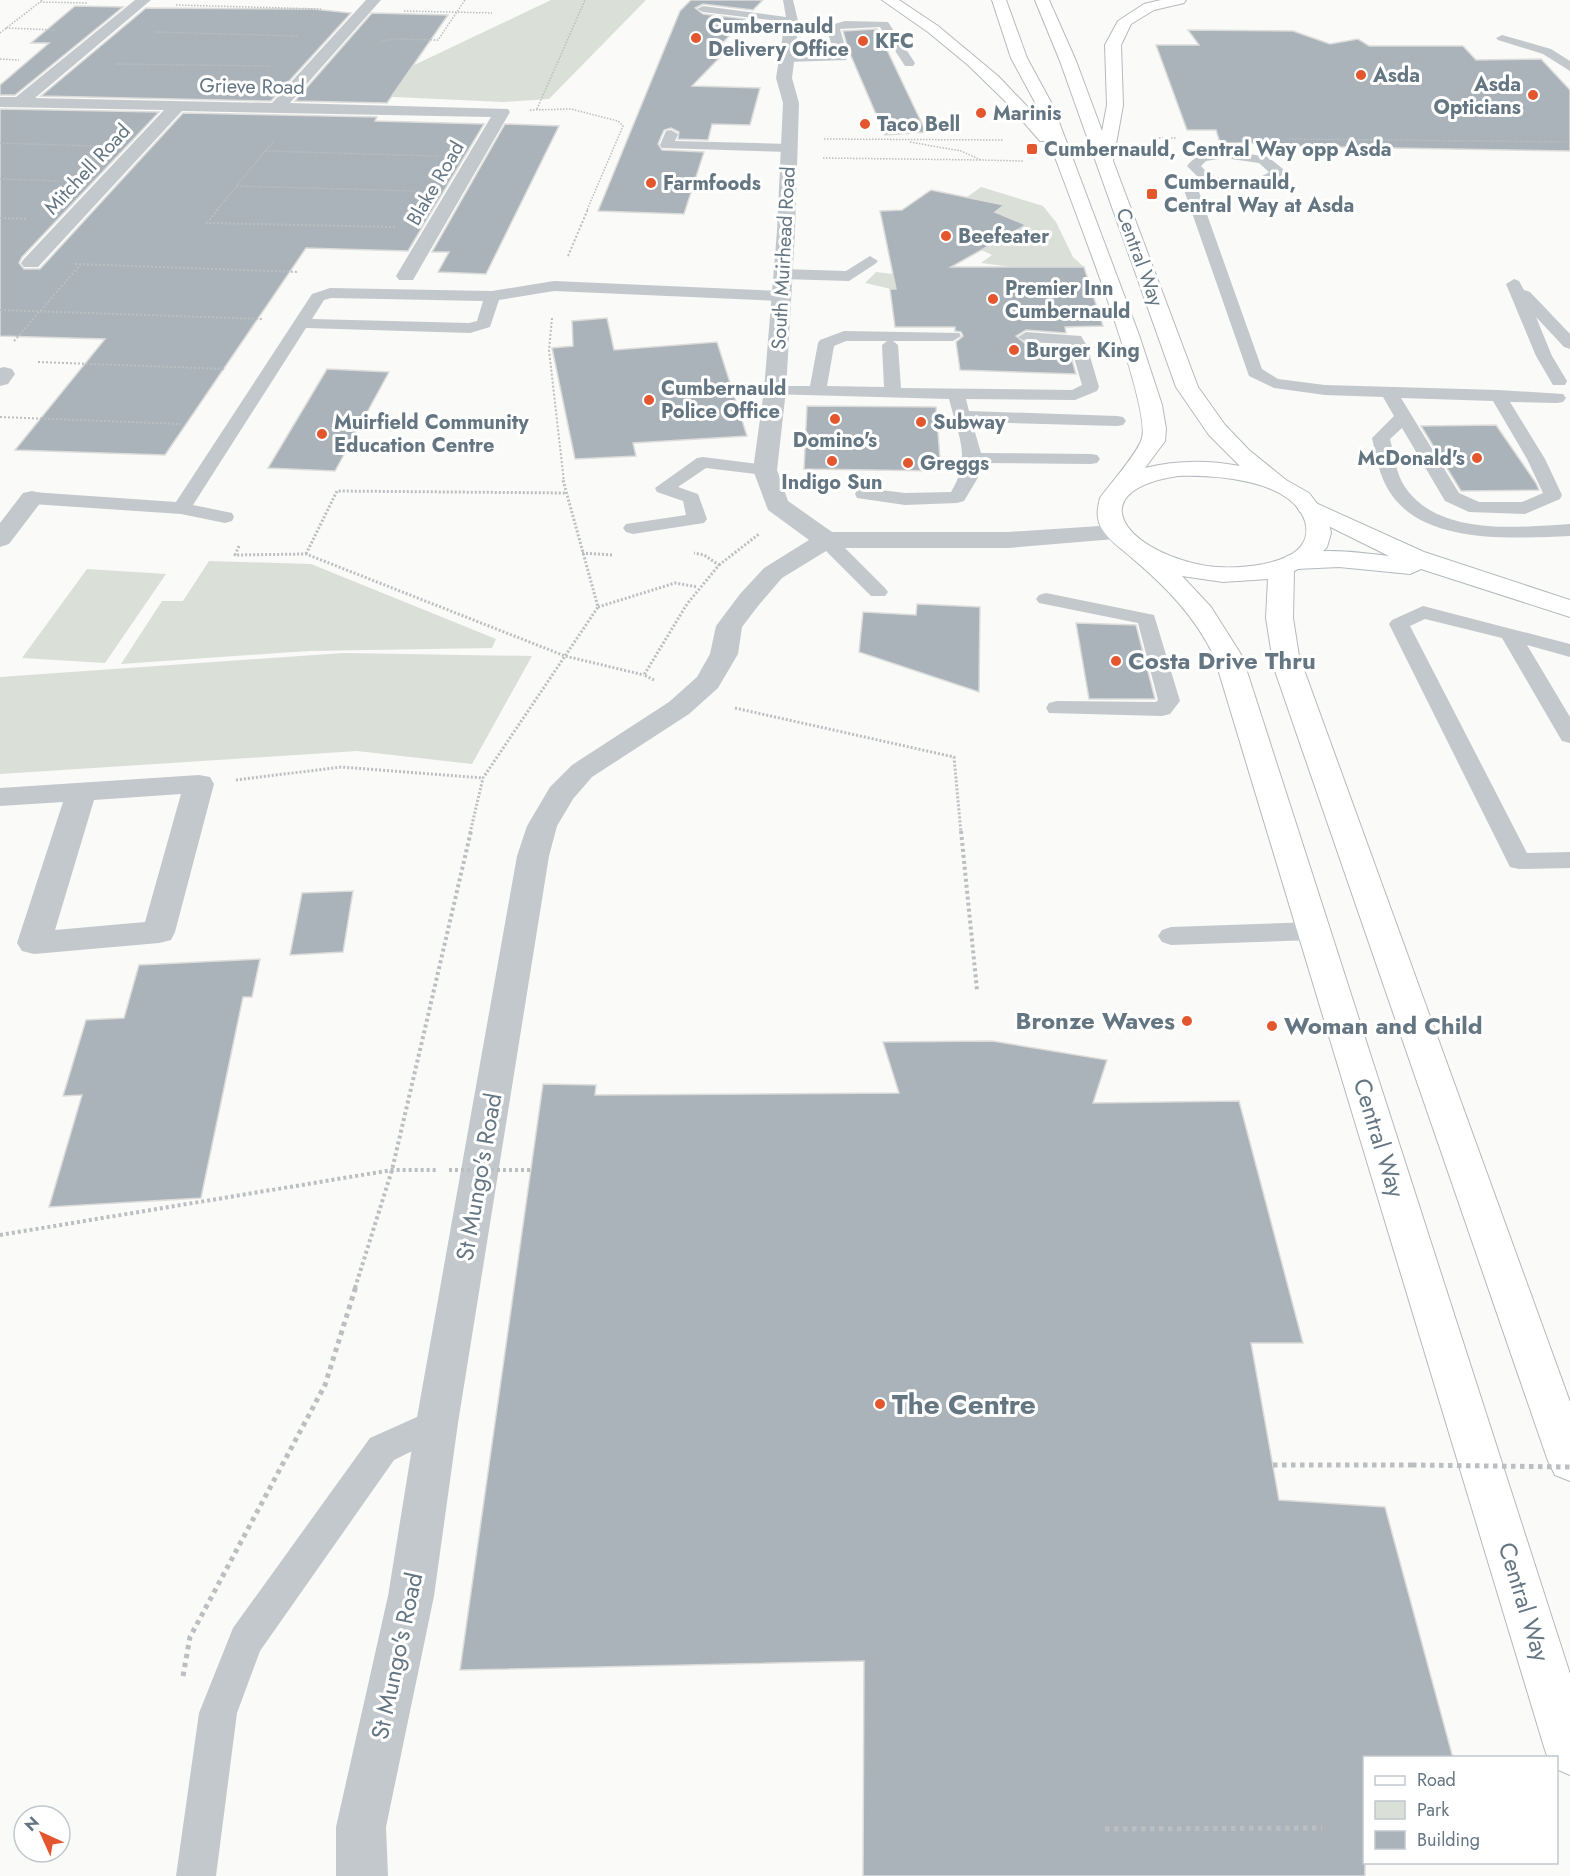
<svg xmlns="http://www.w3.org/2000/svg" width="1570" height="1876" viewBox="0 0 1570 1876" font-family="Jost,sans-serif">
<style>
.green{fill:#dadfd7}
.building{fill:#aab3b9;stroke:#dcdcda;stroke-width:1.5}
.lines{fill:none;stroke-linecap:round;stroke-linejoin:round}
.secondary-casing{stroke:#b3babf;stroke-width:2}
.primary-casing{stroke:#b5babe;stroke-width:2}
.path-far4{stroke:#bbbfc2;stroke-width:1.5;stroke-dasharray:1.5 1.5;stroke-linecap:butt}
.path-far3{stroke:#bbbfc2;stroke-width:2;stroke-dasharray:2 2;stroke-linecap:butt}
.path-far2{stroke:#bbbfc2;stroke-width:3;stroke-dasharray:2 2;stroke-linecap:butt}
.path-far1{stroke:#bbbfc2;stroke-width:4;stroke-dasharray:3 3;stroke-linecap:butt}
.path{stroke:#bbbfc2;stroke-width:5;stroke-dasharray:4.5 4.5;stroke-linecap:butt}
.lane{fill:#c3c8cc;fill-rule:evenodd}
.street{fill:#c3c8cc;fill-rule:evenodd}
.secondary{fill:#fff;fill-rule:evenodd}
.primary{fill:#fff;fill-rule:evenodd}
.path-bridge-far1{stroke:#bbbfc2;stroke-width:4;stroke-dasharray:3 3;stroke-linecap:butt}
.path-bridge{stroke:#bbbfc2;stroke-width:5;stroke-dasharray:4.5 4.5;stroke-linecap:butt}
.poi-dot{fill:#e4572e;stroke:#fff;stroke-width:2}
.labels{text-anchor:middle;stroke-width:6;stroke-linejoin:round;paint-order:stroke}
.far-poi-label{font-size:20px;font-weight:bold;fill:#657683;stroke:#fff;text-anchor:start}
.far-street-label{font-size:20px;fill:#657683;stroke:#fff}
.poi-label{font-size:24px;font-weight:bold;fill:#657683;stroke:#fff;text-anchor:start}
.street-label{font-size:24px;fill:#657683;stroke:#fff}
.near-poi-label{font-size:28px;font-weight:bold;fill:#657683;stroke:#fff;text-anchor:start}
</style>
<rect width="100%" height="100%" fill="#fafaf8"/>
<g class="green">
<path d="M551,0H646L549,99L503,102L351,95Z"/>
<path d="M981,187L1043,206L1056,222L1073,257L1084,267H1012L981,263L992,255L981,250L1026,225L995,211L1003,204L967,197Z"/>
<path d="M876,272L1017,289H891L865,283Z"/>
<path d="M209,561L311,564L496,639L492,648L308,651L121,664L162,601H183Z"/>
<path d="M87,569L166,574L105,663L22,658Z"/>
<path d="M343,653L532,656L472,764L357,751L0,774V677Z"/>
</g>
<g class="building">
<path d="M691,0H763L753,10L703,4L695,8L703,14L745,19L715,51L725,52L692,86L760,88L750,125L712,124L708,140L678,139L679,132L671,128L664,130L658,144L662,150L704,152L684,214L598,211L680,11Z"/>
<path d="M75,6L123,7L15,95H0V85L49,43H31Z"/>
<path d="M146,8L313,9L351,13L271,101L41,96Z"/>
<path d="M372,13L448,15L387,103L295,101Z"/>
<path d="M877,29L926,132L885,135L848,49L843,31Z"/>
<path d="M1188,30L1293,31L1330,44L1358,39L1369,46H1463L1476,60L1541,59L1570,90V151L1273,146L1272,143H1220L1216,130H1187L1156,45H1199Z"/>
<path d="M0,109L159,112L22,257L19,263L24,269H40L183,113L377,117L375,121L484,124L408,251L306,248L165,455L15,450L105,339L0,336Z"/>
<path d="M505,124L559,126L486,274L438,272L449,252H432Z"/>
<path d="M931,190L1004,205L995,212L1026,225L951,267H1084L1103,326L1065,327L1066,333L1026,330L1016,336L1026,344L1068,346L1076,374L960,370L956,342L963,336L961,332L955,331V327H895L890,289H896L880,211L902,210Z"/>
<path d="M607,318L614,350L717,342L747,436L633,443L636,456L575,459L552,348L573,346L572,321Z"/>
<path d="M327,369L389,372L335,471L268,468Z"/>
<path d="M807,406L936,407L941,471L804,469Z"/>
<path d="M1496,425L1536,483L1539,490L1461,491L1421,426Z"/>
<path d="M917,604L980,607L979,692L859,652L863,612L916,615Z"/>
<path d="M1076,623L1136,625L1155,699H1089Z"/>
<path d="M353,891L343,952L290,955L302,893Z"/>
<path d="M260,959L252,997H243L201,1198L49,1207L82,1095L63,1096L86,1020L124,1018L139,965Z"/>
<path d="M992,1041L1107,1060L1093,1103L1239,1101L1303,1343H1251L1279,1500L1385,1507L1453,1758H1365V1876H863L864,1661L460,1670L543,1084L596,1085L595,1095L899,1093L883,1042Z"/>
</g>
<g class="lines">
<g class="secondary-casing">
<path id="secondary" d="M1309,500L1424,552L1570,600V617L1421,569L1410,574L1339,567L1296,569L1287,566L1283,561L1287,556C1320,547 1356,552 1389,556L1300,512L1297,507L1300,502Z"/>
</g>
<g class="primary-casing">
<path id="primary" d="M882,0H899L938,26L998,76L1043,123L1037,106L1011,58L992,0H1006L1027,58L1053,106L1139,335L1162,405L1166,429L1165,441L1145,468C1177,460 1208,460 1240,466L1209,435L1176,387L1060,61L1035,0H1049L1076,61L1102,131L1107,105L1105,45L1118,21L1144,4L1161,0H1186L1184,3L1154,10L1131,24L1121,45L1123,105L1113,161L1198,387L1225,425L1249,450L1286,480L1309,493L1328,518L1331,533L1327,547L1313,562L1294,571L1293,618L1299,656L1570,1402V1481L1555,1475L1548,1461L1274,668L1266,618L1268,579L1223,582L1182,576L1211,607L1242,656L1570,1674V1775L1556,1769V1758H1548L1545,1750L1214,656C1195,616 1165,586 1132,558C1121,548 1110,542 1102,529C1096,519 1097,510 1100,498C1110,484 1138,453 1142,438C1152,404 1066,188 1049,141H1040L1005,101L968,65L928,32ZM1178,476C1214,475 1291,479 1305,521C1307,528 1307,537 1303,543C1296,556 1277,561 1264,564C1237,569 1208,569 1182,560C1115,539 1091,489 1178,476Z"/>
</g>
<g class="path-far4">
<path d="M42,0L40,2L87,3"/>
<path d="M176,5L321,9"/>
<path d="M404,11L492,13"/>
<path d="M6,28L55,30"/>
<path d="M155,32L297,36"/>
<path d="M0,33L40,2"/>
<path d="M380,42L392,39L438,40L465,0"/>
<path d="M0,59L19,60"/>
<path d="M116,64L270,66"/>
<path d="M537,109L585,0"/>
<path d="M530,110L571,109L618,121L623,126L587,210"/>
<path d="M1156,138H1176"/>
<path d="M824,139L1003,140"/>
<path d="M1289,139L1570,142"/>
<path d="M910,142L961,151L981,160L1023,161"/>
<path d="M0,143L95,146"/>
<path d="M266,151L438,156"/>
<path d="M823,158L981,160"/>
<path d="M0,179L59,181"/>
<path d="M237,186L416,191"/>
<path d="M217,210L274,140"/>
</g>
<g class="path-far3">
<path d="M218,209L207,223L395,227"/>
<path d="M0,218L26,219"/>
<path d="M568,256L588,209"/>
<path d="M75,264L299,272"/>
<path d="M0,310L263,319"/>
<path d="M552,318L549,350L564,482"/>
<path d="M14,341L81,264"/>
<path d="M38,362L226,369"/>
<path d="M0,417L181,424"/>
</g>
<g class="path-far2">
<path d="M239,546L235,555L306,554L565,656L644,675"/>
<path d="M582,553L612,555"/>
<path d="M306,554L337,491L566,493"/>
<path d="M719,565L759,534"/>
<path d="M598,607L675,583L698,587"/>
<path d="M654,680L644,675L687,604L719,565L704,555L694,553"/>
<path d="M735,708L954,757L961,833"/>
<path d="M236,780L341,767L483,778"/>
<path d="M470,833L483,778L598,607L563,480"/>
</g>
<g class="path-far1">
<path d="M961,831L977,990"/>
<path d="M0,1235L392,1170H436"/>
<path d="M355,1288L392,1170L471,831"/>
</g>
<g class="path">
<path d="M1273,1465H1412"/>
<path d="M183,1676L190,1637L325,1385L356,1286"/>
<path d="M1105,1829L1322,1828"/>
</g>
<g class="lane">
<path d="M783,0H793L798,21L796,23L703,12L697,9L703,6L786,17Z"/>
<path d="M845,21L888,22L915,63L913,66H905L880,27L840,29L848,57L846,60L788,62L782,58L788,54H835L827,31L831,25Z"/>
<path d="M1502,35L1551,49L1570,61V71L1543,54L1498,40L1496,38Z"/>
<path d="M671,130L678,134L675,141L789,144L796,148L789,152L662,148L660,145L666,131Z"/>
<path d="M1224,150L1268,157L1283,169L1281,177L1274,182L1258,187L1233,188L1212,184L1199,192L1262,369L1278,379L1325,385L1498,390L1563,394L1566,398L1563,402L1557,403L1510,402L1545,459L1562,495L1560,499L1525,514L1469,512L1445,501L1402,428L1390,439C1394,455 1396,474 1405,487C1439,537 1519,527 1570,524V536C1514,538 1423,546 1389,491C1379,475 1376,456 1372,438L1394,416L1383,397L1325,395L1274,388L1249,376L1184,190L1200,179L1187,166C1197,153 1209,153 1224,150ZM1224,158L1259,163L1269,172C1252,185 1215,184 1201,166L1206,161ZM1401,398L1493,401L1527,459L1543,493L1522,502H1479L1459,493Z"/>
<path d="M870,256L878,261L875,264L849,281L782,279L774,274L782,269L846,271Z"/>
<path d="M1514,279L1519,281L1524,290L1530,292L1570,334V349L1564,347L1536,317L1552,356L1567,381L1565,385H1553L1536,356L1506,284Z"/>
<path d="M554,281L781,291L789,296L781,301L554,291L499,300L490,327L470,333L306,328L193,505L232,513L234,517L232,521L225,523L181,514L32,504L25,502L23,498L25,494L32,492L176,502L312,294L330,288L492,291ZM331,298L483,301L477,321L469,323L312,319L324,300Z"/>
<path d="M844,331L959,333L961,336L953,341H893L898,345L901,388L1072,390L1082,385L1070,344L1026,342L1018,337L1026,332L1081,336L1087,346L1099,387L1097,391L1075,400L966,399L969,411L1117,416L1123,417L1126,421L1123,425L1117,426L972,422L981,453L1091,454L1097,455L1100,459L1097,463L1091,464L980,463L979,476L964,501L957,503L905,505L857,498L855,494L857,490L864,488L905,493L951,492C972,458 958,435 949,399L769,394L766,390L769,386H810L818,343L820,340ZM846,341H887L882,345L884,387L827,386L834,346Z"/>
<path d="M703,457L765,465L771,466L774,470L771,474L765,475L706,468L678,487L698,494L707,519L704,523L633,534L626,532L623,528L626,524L686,515L683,501L657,492L655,488L697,458Z"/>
<path d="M826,534L833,536L885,588L888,592L885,596H871L819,544L816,540L819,536Z"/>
<path d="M1046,593L1154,615L1180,701L1170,714L1162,716L1049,713L1046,708L1049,703L1057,701L1156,702L1158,700L1138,623L1039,603L1036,599L1039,595Z"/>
<path d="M1423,606L1570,644V657L1527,645L1570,717V743L1562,741L1559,736L1502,638L1425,619L1410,626L1527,853L1570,852V868L1519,869L1510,867L1507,861L1389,624L1392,620Z"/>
<path d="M1314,922L1323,925L1327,931L1323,937L1314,940L1171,945L1162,942L1158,936L1162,930L1171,927Z"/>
<path d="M437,1408L449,1413L453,1423L449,1433L394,1460L260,1651L237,1713L216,1876H176L199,1713L233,1628L370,1438Z"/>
</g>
<g class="street">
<path d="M135,0H151L35,98L272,103L366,0H381L290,103L508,109L510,112L413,280H399L396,276L491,117L182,111L38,267H24L21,263L24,259L164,110L0,107V97H16Z"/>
<path d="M792,17L799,21L792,78L799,103L795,231L786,390L777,470L788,501L832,532H1008L1115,525L1124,527L1127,532L1124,537L1115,539L1008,548H831L782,578L758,606L742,627L738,654L718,688L689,714L592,777L573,799L557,826L549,856L458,1423L434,1596L386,1827L388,1876H336V1827L388,1596L416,1423L517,856L527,826L550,787L572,765L669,702L697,677L710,654L716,626L740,594L764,568L809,540L768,510L753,470L764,390L777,231L783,103L776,78L785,21Z"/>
<path d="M4,367L12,369L15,374L8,384L0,386V368Z"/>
<path d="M32,491L41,493L44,498L9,544L0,547V523L23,493Z"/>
<path d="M199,775L210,777L214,784L175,932L171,940L159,943L34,954L22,951L17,943L63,802L0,806V788ZM181,794L145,922L55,930L94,800Z"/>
</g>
<use href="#secondary" class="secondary"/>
<use href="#primary" class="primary"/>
<path class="path-bridge-far1" d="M449,1170H530"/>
<path class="path-bridge" d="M1412,1465L1570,1467"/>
</g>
<g class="poi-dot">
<circle cx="696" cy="38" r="6"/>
<circle cx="863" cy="41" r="6"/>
<circle cx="1361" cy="75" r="6"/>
<circle cx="1533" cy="95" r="6"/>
<circle cx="981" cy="113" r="6"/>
<circle cx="865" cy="124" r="6"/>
<rect x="1026" y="143" width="12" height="12" rx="3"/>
<circle cx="651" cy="183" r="6"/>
<rect x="1146" y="188" width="12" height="12" rx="3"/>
<circle cx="946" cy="236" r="6"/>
<circle cx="993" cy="299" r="6"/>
<circle cx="1014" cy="350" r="6"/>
<circle cx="649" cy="400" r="6"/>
<circle cx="835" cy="419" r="6"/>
<circle cx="921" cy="422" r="6"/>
<circle cx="322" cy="434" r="6"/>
<circle cx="1477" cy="458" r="6"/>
<circle cx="832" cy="461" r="6"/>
<circle cx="908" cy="463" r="6"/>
<circle cx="1116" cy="661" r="6"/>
<circle cx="1187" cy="1021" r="6"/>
<circle cx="1272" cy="1026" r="6"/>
<circle cx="880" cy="1404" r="6"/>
</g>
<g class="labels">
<g class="far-poi-label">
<text x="708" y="33">Cumbernauld<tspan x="708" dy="23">Delivery Office</tspan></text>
<text x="875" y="48">KFC</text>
<text x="1373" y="82">Asda</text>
<text x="1521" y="91" text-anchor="end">Asda<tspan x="1521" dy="23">Opticians</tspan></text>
<text x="993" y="120">Marinis</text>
<text x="877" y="131">Taco Bell</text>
<text x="1044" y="156">Cumbernauld, Central Way opp Asda</text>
<text x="1164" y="189">Cumbernauld,<tspan x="1164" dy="23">Central Way at Asda</tspan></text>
<text x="663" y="190">Farmfoods</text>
<text x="958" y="243">Beefeater</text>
<text x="1005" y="295">Premier Inn<tspan x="1005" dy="23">Cumbernauld</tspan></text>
<text x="1026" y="357">Burger King</text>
<text x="661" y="395">Cumbernauld<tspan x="661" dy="23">Police Office</tspan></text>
<text x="334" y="429">Muirfield Community<tspan x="334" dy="23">Education Centre</tspan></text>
<text x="933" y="429">Subway</text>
<text x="835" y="447" text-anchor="middle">Domino's</text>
<text x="1465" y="465" text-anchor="end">McDonald's</text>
<text x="920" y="470">Greggs</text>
<text x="832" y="489" text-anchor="middle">Indigo Sun</text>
</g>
<g class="far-street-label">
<text transform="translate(252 86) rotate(1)" y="7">Grieve Road</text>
<text transform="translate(87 169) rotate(-47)" y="7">Mitchell Road</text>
<text transform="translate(435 183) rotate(-60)" y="7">Blake Road</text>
<text transform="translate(1140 257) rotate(70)" y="7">Central Way</text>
<text transform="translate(783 258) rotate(-87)" y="7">South Muirhead Road</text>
</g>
<g class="poi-label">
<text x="1128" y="669">Costa Drive Thru</text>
<text x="1175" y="1029" text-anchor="end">Bronze Waves</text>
<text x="1284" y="1034">Woman and Child</text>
</g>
<g class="street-label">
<text transform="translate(1379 1138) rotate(73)" y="8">Central Way</text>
<text transform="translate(479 1177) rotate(-80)" y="8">St Mungo's Road</text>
<text transform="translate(1524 1602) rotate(73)" y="8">Central Way</text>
<text transform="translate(397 1656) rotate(-78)" y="8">St Mungo's Road</text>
</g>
<g class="near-poi-label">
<text x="892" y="1414">The Centre</text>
</g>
</g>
<rect x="1363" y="1756" width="195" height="108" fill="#ffffff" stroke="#c1c8cd" stroke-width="1.5"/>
<rect x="1375" y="1776" width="30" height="9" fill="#ffffff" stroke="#c1c8cd" stroke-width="1.5"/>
<text x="1417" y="1786" font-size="18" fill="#657683">Road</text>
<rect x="1375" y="1801" width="30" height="18" fill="#dadfd7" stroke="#c1c8cd" stroke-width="1.5"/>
<text x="1417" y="1816" font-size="18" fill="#657683">Park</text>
<rect x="1375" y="1831" width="30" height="18" fill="#aab3b9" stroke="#c1c8cd" stroke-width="1.5"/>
<text x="1417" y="1846" font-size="18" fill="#657683">Building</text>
<g transform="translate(42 1834) rotate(315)"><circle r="28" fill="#ffffff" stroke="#c1c8cd" stroke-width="1.5"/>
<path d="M0-4.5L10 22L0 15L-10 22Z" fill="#e4572e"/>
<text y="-9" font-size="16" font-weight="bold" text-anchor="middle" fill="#657683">N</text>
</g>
</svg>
